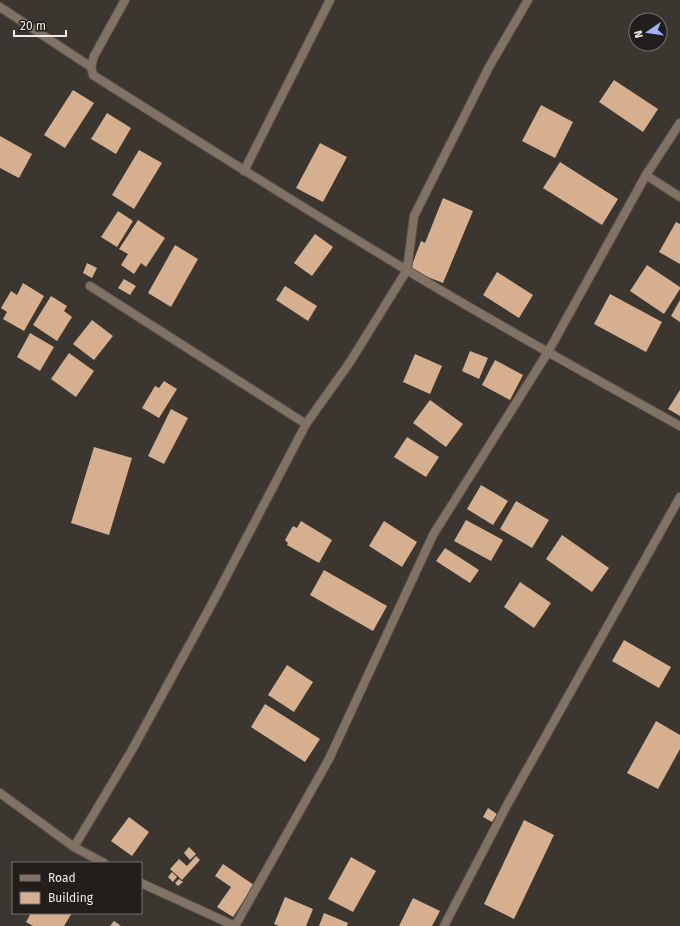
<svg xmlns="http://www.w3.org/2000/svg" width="680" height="926" viewBox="0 0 680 926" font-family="'Fira Sans',sans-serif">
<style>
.building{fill:#d6af8e}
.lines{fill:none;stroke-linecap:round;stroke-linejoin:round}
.street-casing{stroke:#59534e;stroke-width:10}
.street{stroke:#827264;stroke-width:8}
</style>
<rect width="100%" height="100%" fill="#3c3631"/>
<g class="building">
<path d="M614,80L658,109L643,132L599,102Z"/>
<path d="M73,90L94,103L65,148L44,135Z"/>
<path d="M541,105L573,122L555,158L522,141Z"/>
<path d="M107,113L131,128L116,154L91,139Z"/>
<path d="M0,136L32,154L19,178L0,168Z"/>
<path d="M320,143L347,157L323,202L296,188Z"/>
<path d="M139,150L162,163L134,209L112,195Z"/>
<path d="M560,162L618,199L602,225L543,188Z"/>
<path d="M443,198L473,211L443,283L410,270L421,241L425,243Z"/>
<path d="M118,211L133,221L117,247L101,237Z"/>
<path d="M138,220L165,238L146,267L141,263L134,274L121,265L128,254L119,249Z"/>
<path d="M676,222L680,224V264L659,252Z"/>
<path d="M315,234L333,247L312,276L294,263Z"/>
<path d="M175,245L198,259L171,307L148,293Z"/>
<path d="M87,263L97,268L92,278L83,273Z"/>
<path d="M647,265L680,287V289L664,314L630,291Z"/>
<path d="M497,272L533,295L519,318L483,295Z"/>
<path d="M124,279L136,286L130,295L118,288Z"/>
<path d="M23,283L44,296L24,331L3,319L7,312L1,308L11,291L17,295Z"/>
<path d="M285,286L317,306L308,321L276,300Z"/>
<path d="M610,294L662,322L646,352L594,324Z"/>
<path d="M51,296L67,306L64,311L72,317L57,341L33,325Z"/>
<path d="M680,300V322L671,316Z"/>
<path d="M92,320L113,336L94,360L73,344Z"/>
<path d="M30,333L54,347L40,371L17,357Z"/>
<path d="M470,351L488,358L479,379L462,371Z"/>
<path d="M69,353L94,371L76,397L51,379Z"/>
<path d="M415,354L442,366L430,394L403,382Z"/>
<path d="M495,360L523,375L510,400L482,385Z"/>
<path d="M164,381L177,389L159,418L142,408L155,386L159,388Z"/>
<path d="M680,390V416L668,409Z"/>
<path d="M430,400L463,424L446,447L413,423Z"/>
<path d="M171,409L188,418L164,464L148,456Z"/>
<path d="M407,437L439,457L426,477L394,457Z"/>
<path d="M94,447L132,458L109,535L71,523Z"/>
<path d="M481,485L508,501L493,525L467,509Z"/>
<path d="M516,501L549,520L532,548L500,529Z"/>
<path d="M466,520L503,540L491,561L454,541Z"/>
<path d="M301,521L332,540L319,563L287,545L288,543L285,540L293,526L297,528Z"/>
<path d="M384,521L417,542L402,567L369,546Z"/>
<path d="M562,535L609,568L592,592L546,559Z"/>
<path d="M445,548L479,570L470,583L436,561Z"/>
<path d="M324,570L387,606L373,631L310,595Z"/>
<path d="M520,582L551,603L534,628L504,607Z"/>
<path d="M624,640L671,667L659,688L612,661Z"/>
<path d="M287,665L313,682L294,712L268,695Z"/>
<path d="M265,704L320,739L305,762L251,727Z"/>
<path d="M656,721L680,735V749L658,789L627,773Z"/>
<path d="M488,808L497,814L492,822L483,817Z"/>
<path d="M129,817L149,832L132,856L111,841Z"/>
<path d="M524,820L554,835L514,919L484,904Z"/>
<path d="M189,847L196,854L190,860L184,853Z"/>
<path d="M196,856L200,860L182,880L170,869L179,859L187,866Z"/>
<path d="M351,857L376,871L353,912L328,899Z"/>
<path d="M223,864L254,885L233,917L217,907L231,887L215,876Z"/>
<path d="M172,872L177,877L173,882L168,877Z"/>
<path d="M179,879L183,882L178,886L175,883Z"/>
<path d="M285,897L313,909L306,926H279L274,924Z"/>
<path d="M413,898L440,911L432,926H399Z"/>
<path d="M31,913H72L64,926H33L26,922Z"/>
<path d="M324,913L348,923L347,926H319Z"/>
<path d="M114,921L121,926H110Z"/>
</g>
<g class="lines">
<g class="street-casing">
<g id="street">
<path d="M125,0L94,56L91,67L93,75C197,141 300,206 405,269C496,324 588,375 680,426"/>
<path d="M0,7L91,67"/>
<path d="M244,171L330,0"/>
<path d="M646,175L680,197"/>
<path d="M90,286L306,424"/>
<path d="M0,793L74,847L104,863"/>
<path d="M74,847L132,750L215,598L306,424L350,362L407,270L414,216L489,67L528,0"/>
<path d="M141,883L235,926"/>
<path d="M235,926L329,759L433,535L548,352L646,175L680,123"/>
<path d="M444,926L507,805L680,497"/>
</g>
</g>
<use href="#street" class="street"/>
</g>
<rect x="12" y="862" width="130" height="52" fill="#211e1c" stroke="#73706e"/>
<rect x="20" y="875" width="20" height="6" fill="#827264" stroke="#73706e"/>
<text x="48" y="882" font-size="12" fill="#efebe8">Road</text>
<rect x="20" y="892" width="20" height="12" fill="#d6af8e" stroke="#73706e"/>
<text x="48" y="902" font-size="12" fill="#efebe8">Building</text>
<g transform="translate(648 32) rotate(257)"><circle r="19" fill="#211e1c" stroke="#73706e"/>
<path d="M0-3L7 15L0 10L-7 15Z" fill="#9fb3fd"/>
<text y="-6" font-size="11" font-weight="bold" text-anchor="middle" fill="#efebe8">N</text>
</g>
<path d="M14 30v6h52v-6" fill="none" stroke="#efebe8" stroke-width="2"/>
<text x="20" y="30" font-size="12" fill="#efebe8" stroke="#211e1c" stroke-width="3" paint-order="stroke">20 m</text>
</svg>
